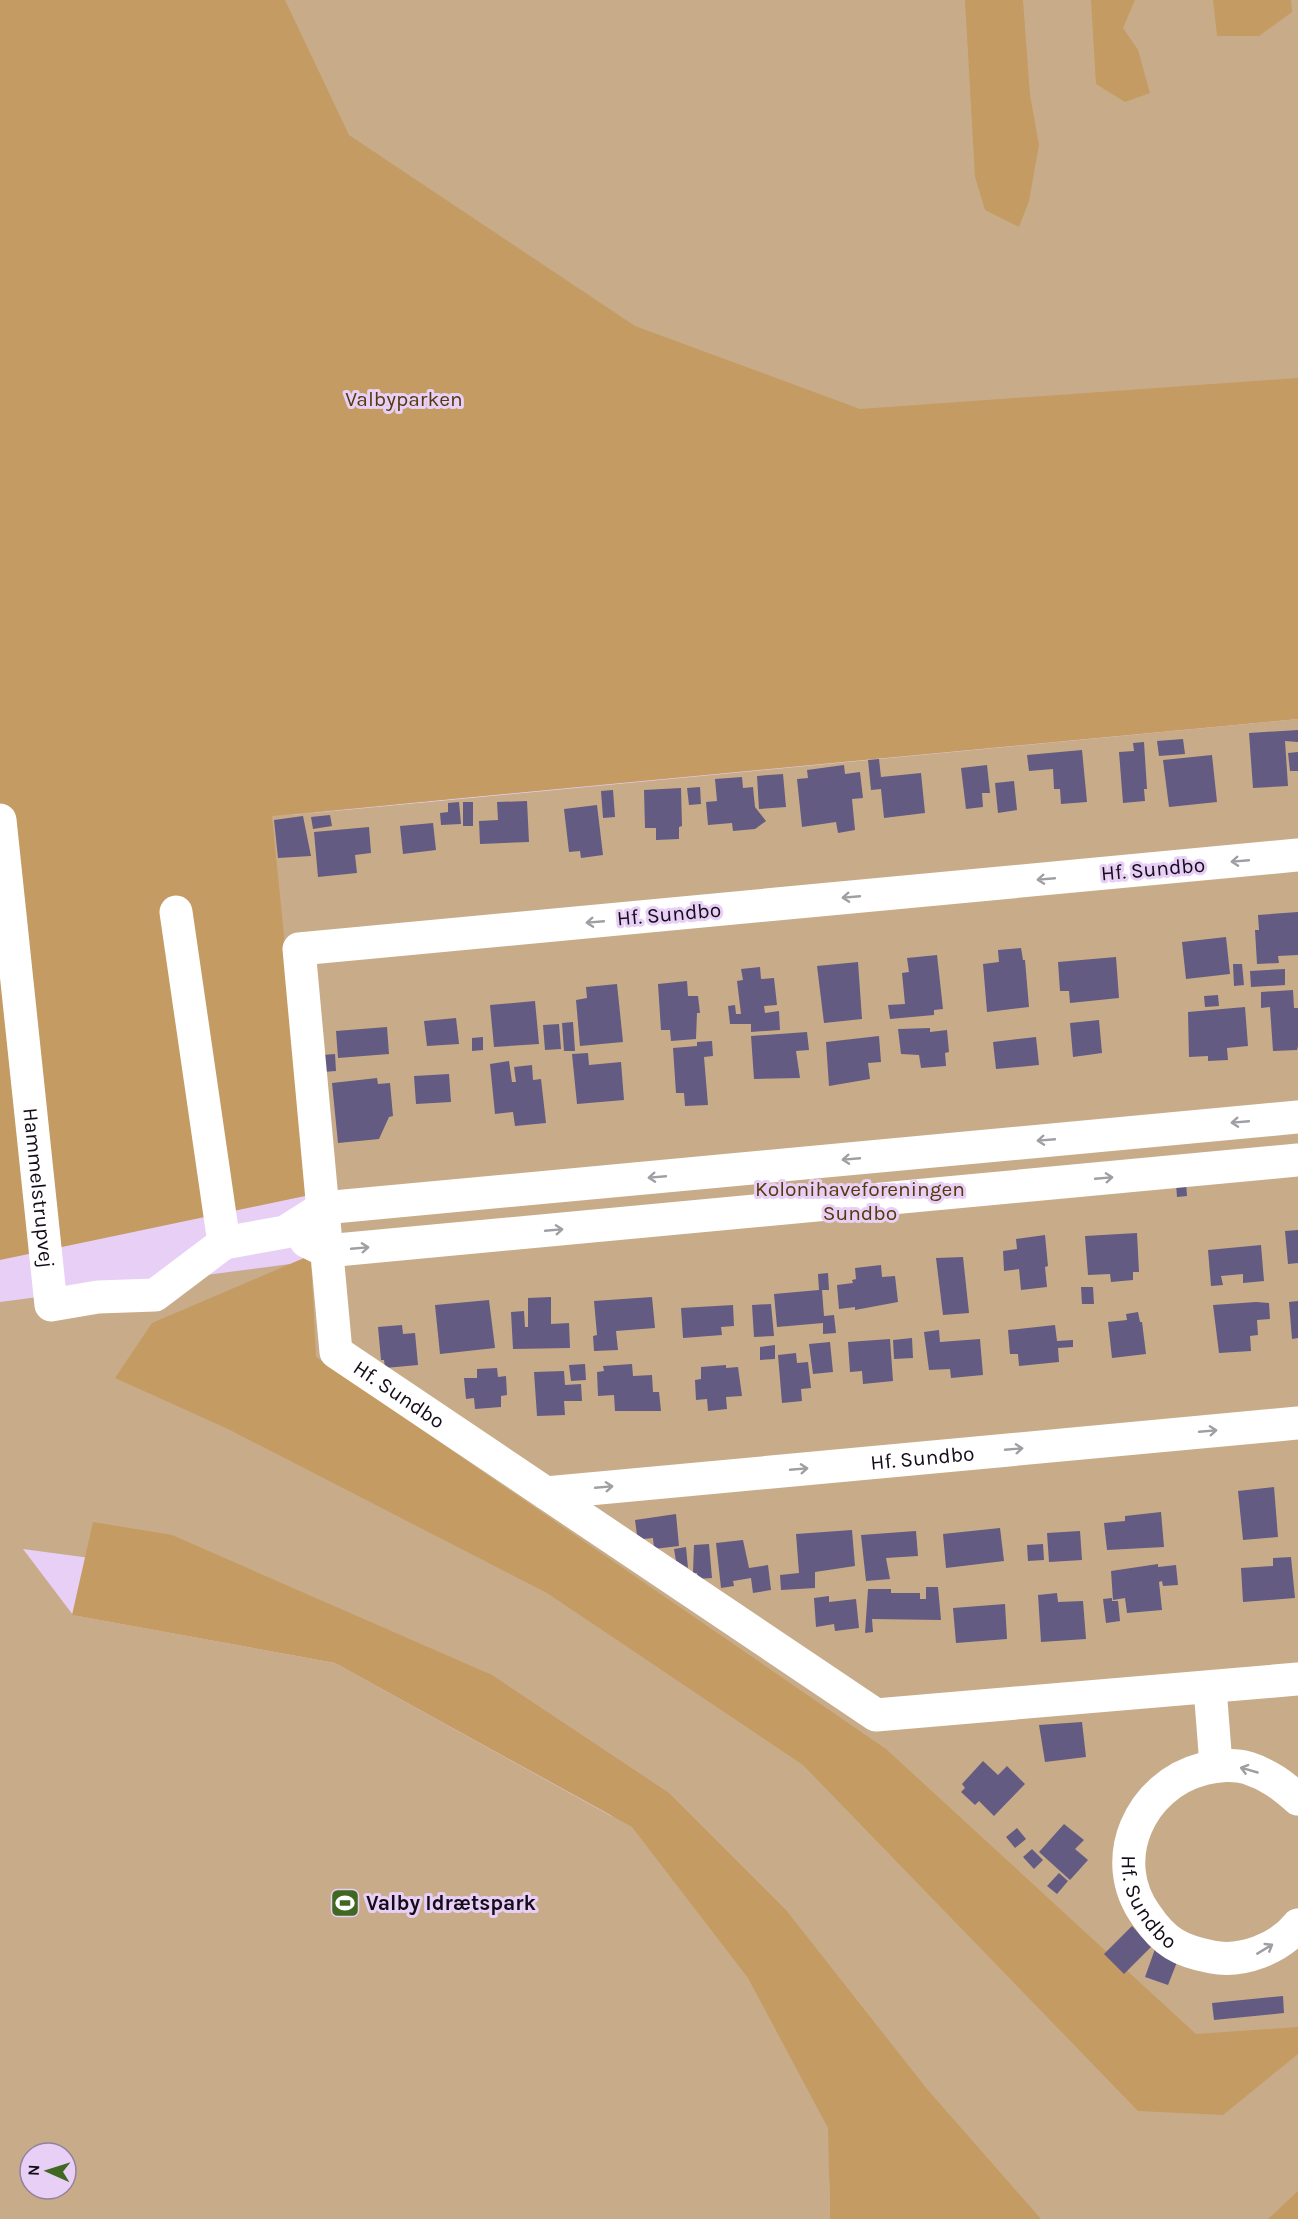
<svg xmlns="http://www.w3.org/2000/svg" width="1298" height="2219" viewBox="0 0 1298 2219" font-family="Karla,sans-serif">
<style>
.green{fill:#c8ac89;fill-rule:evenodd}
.forest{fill:#c49b63}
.building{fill:#635b81}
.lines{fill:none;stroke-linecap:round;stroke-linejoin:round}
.minor{stroke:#fff;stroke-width:33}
.oneway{stroke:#a19ea3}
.labels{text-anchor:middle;stroke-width:6;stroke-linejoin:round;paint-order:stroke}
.park-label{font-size:21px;fill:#55390b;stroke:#e8cff6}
.street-label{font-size:21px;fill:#150c1a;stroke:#e8cff6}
.poi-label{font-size:21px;font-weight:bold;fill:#150c1a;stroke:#e8cff6;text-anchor:start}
</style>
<rect width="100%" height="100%" fill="#e8cff6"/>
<path class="green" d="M0,0H1298V714L292,815L1298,719V2219H873L829,2156L830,2219H0V1302L290,1264L313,1324L310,1195ZM23,1549L157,1567L553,1760L613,1817L335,1663L73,1615ZM30,2153H66V2189H30Z"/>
<g class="forest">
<path d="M0,0H285L349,135L635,326L860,409L1298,378V719L272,816L310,1195L0,1260Z"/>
<path d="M965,0H1023L1030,95L1039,145L1029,201L1019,227L985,210L975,177Z"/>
<path d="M1091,0H1135L1123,28L1138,50L1150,93L1125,102L1096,84Z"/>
<path d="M1213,0H1291L1292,12L1259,36H1217Z"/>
<path d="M311,1255L316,1357L886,1749L1196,2034L1298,2027V2054L1223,2115L1138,2111L803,1765L547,1593L228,1429L115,1378L152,1323Z"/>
<path d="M93,1522L172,1535L492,1675L669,1793L786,1910L927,2089L1041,2219H830L828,2128L748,1978L632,1827L335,1663L72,1615Z"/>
<path d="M1298,2191V2219H1268Z"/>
</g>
<g class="building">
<path d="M1298,730V742L1285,741L1288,786L1253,788L1249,733Z"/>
<path d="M1183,739L1185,754L1159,756L1157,741Z"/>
<path d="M1144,742L1147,789H1144L1145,801L1123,803L1119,752L1134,751L1133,743Z"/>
<path d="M1082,750L1087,802L1061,804L1060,789H1054L1053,769L1029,771L1027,755Z"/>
<path d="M1298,752V771H1290L1288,753Z"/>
<path d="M1212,755L1217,802L1169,807L1163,760Z"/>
<path d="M879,759L881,777L921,773L925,813L884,818L881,789L871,790L868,760Z"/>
<path d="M844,765L845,774L860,772L863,798L852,799L855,830L838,833L836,822L802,827L797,779L808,778L807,770Z"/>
<path d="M987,765L990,793H982L983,807L966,809L961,768Z"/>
<path d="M783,774L786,807L759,809L757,776Z"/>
<path d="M742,777L743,788L753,787L755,807L766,821L755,829L733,831L732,823L708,825L706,802L717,801L715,779Z"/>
<path d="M1014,781L1017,810L998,813L995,783Z"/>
<path d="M700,787L701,804L689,805L687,788Z"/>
<path d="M681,788L682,826L679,827V839L656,840V828H645L644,790Z"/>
<path d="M613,790L615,817L603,818L601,791Z"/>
<path d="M527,801L529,842L480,844L479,821L498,820L497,802Z"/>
<path d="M459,802L461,824L441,825L440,813L448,812V803Z"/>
<rect x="463" y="802" width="10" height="24"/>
<path d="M597,805L603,855L581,858L580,851L569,852L564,809Z"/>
<path d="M330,815L332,826L313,829L311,817Z"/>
<path d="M303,816L311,856L278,858L274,820Z"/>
<path d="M433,823L436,850L403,854L400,826Z"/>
<path d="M369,827L371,853L355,855L357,873L318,877L314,832Z"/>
<path d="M1298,912V955L1278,956L1279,963L1257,964L1255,930H1259L1258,915Z"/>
<path d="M1226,937L1230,974L1186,979L1182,942Z"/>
<path d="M1021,948L1023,960H1025L1029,1007L987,1012L983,964L999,962L998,950Z"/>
<path d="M937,955L943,1009L934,1010V1015L890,1019L888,1005L905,1004L902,973L909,972L907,958Z"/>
<path d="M1116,957L1119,998L1070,1003L1069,991H1060L1058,962Z"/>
<path d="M858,962L862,1019L824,1023L817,966Z"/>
<path d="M1233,964H1242L1244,985L1234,986Z"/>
<path d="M760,967L761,979L774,978L777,1005L764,1006L765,1013L779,1011L780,1030L751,1032V1024H730L728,1006L735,1005L736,1014H741L737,981L743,980L741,969Z"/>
<path d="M1285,969V985L1251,987L1250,971Z"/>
<path d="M687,981L688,996H698L700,1013H697L696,1039L671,1041L670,1030H661L658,984Z"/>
<path d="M617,984L623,1042L580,1046L576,1000L587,998L586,987Z"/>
<path d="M1293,990L1294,1008H1298V1046L1297,1050L1273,1051L1270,1007L1261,1008V992Z"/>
<path d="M1218,995L1219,1006L1205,1007L1204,996Z"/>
<path d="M535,1001L539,1044L494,1047L490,1005Z"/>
<path d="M1245,1007L1248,1046L1227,1048L1228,1060L1208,1061V1056L1189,1057L1188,1012Z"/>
<path d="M456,1018L459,1044L427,1046L424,1021Z"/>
<path d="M1099,1020L1102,1053L1073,1057L1070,1023Z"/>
<path d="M573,1022L575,1051H564L562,1023Z"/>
<path d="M559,1024L561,1049L545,1050L543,1025Z"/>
<path d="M387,1027L389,1054L338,1058L336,1031Z"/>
<path d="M930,1028V1032L947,1030L949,1052L945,1053L946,1066L921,1068L919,1055L901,1054L898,1029Z"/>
<path d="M807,1032L809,1050L796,1051L800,1078L754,1079L751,1036Z"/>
<path d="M879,1036L881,1062L868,1063L870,1079L829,1086L826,1042Z"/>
<path d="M483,1037V1050L472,1051V1038Z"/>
<path d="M1036,1037L1039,1065L996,1069L993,1042Z"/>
<path d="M712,1041L713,1056L704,1057L708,1105L685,1106L684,1093H676L673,1048L697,1046V1042Z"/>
<path d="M588,1053L589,1065L621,1062L624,1100L577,1104L572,1054Z"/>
<path d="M335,1054L336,1071L323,1072L322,1055Z"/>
<path d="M509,1061L512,1082H516L514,1067L532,1065L533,1080L541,1079L546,1123L515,1126L513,1112L495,1114L490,1064Z"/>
<path d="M449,1074L451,1102L416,1104L414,1076Z"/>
<path d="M377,1078L378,1084L390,1083L393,1116L389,1117L379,1139L338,1143L332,1083Z"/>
<path d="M1186,1182L1187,1196L1177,1197L1176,1184Z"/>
<path d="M1298,1230V1263L1288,1264L1285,1231Z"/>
<path d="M1137,1233L1139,1272H1133V1280L1111,1282L1110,1274L1088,1275L1085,1236Z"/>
<path d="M1045,1235L1048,1266L1045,1267L1047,1287L1021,1290L1019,1269L1004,1271L1003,1251L1017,1249L1016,1239Z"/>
<path d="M1261,1245L1264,1281L1243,1283V1274L1221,1276L1223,1285L1211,1286L1208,1250Z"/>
<path d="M963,1257L969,1313L943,1315L936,1258Z"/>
<path d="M881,1265L882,1277L895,1276L898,1302L855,1310V1307L839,1309L837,1285L853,1283L852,1280L856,1279L855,1268Z"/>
<path d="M828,1273L829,1290H822L824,1316L834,1315L836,1333L823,1334V1323L777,1327L774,1294L819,1290L818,1274Z"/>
<path d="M1081,1287H1093L1094,1304H1082Z"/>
<path d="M551,1297V1324L569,1323L570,1348L513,1349L511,1312L524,1311L525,1327H528V1298Z"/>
<path d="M652,1297L655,1328L616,1331L618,1350L594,1351L593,1336L597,1335L594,1301Z"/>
<path d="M489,1300L495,1348L440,1354L435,1305Z"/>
<path d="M1298,1301V1338L1292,1339L1289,1302Z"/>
<path d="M1256,1302L1269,1303L1270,1319L1257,1320L1258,1335L1250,1336L1251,1351L1219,1353L1213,1305Z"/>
<path d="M771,1304L774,1336L754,1337L752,1305Z"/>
<path d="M733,1305L734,1326L721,1327L722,1335L683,1338L681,1308Z"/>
<path d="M1138,1312L1140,1322H1142L1146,1354L1112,1358L1108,1322L1127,1320L1126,1314Z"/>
<path d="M402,1325L403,1334L415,1333L418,1365L385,1368L384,1360H381L378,1327Z"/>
<path d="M1055,1325L1057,1341L1073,1340V1347L1058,1348L1059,1362L1019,1366L1018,1354H1010L1008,1330Z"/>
<path d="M939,1330L940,1342L980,1339L983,1375L951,1378L950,1369L929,1370L924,1332Z"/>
<path d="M912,1338L913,1358L894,1359L893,1340Z"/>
<path d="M890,1339L893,1381L863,1384L862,1371L850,1372L848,1342Z"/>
<path d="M830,1342L833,1372L813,1374L809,1344Z"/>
<path d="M775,1345V1359L760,1360V1347Z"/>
<path d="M796,1353L797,1363L808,1362L811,1388L801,1389L802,1401L782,1403L778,1355Z"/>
<path d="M585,1364L586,1380L571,1381L569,1365Z"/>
<path d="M632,1364L633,1376L652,1375L653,1392H659L661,1411H615L614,1395L598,1396L597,1372L604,1371L603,1366Z"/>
<path d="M726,1365V1368L738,1367L742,1396L726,1397L727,1409L708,1411L707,1399L696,1400L695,1380L701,1379V1367Z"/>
<path d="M497,1368L498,1377L506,1376L507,1395L501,1396V1407L475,1409L474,1398L466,1399L464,1378H477V1369Z"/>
<path d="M564,1371L565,1385L581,1384L582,1401H564L565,1415L537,1416L534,1372Z"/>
<path d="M1274,1487L1278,1537L1243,1540L1238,1491Z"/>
<path d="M1161,1512L1164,1547L1107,1550L1104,1523L1125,1521V1516Z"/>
<path d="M676,1514L679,1546L654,1549L653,1538L643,1539L637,1535L635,1520Z"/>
<path d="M1000,1528L1004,1561L946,1568L943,1534Z"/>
<path d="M852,1530L855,1566L815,1572V1588L781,1590L780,1575L799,1573L796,1534Z"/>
<path d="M916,1531L918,1556L886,1558L890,1579L866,1581L861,1535Z"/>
<path d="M1080,1531L1082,1560L1049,1562L1047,1533Z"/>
<path d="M743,1540L749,1568L768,1565L771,1590L753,1593L751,1578L733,1581L734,1586L721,1588L716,1543Z"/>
<path d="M709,1544L712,1578L698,1579L697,1573H693L694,1545Z"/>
<path d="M1043,1544L1044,1560L1028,1561L1027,1545Z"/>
<path d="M686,1547L688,1568L676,1561L674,1549Z"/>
<path d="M1291,1557L1295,1598L1243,1602L1241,1568L1273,1566V1558Z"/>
<path d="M1158,1564V1567L1176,1565L1178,1585L1163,1586L1162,1581L1159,1582L1162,1610L1127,1613L1125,1598L1113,1600L1111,1571Z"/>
<path d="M926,1587H938L941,1620L872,1619L873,1632L865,1633L868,1589H891V1593H920V1599H926Z"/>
<path d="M1057,1593L1058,1602L1083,1601L1086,1639L1041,1642L1038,1595Z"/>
<path d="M829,1596V1602L856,1599L859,1628L835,1631L834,1624L816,1627L814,1598Z"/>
<path d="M1112,1598V1601H1118L1120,1621L1106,1623L1103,1599Z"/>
<path d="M1005,1604L1007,1639L956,1643L953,1608Z"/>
<path d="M1082,1722L1086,1757L1045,1762L1039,1725Z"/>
<path d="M983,1761L998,1775L1007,1766L1025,1784L994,1816L979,1801L975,1805L961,1792L965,1788L962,1784Z"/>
<path d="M1064,1824L1084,1840L1075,1849L1088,1860L1070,1880L1039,1852Z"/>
<path d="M1017,1828L1026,1839L1015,1848L1006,1837Z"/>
<path d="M1032,1849L1043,1860L1034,1869L1023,1857Z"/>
<path d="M1059,1873L1068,1881L1057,1894L1047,1886Z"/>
<path d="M1132,1926L1151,1947L1124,1974L1104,1954Z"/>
<path d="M1155,1949L1179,1957L1168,1985L1145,1977Z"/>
<path d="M1283,1996L1284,2013L1214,2020L1212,2003Z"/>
</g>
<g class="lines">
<g class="minor">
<path id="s1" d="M0,820L51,1305L98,1297L155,1295L224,1243L285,1232L323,1208L1298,1117"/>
<path id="s2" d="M1298,855L299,949L336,1352L876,1715L1298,1679"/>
<path d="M176,912L224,1243"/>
<path d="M306,1241L326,1251L1298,1160"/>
<path id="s3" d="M546,1493L1298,1423"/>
<path d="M1210,1688L1216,1765"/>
<path id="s4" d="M1298,1799C1282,1785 1269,1775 1248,1768C1235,1764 1217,1765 1203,1769C1140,1785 1106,1860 1146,1915C1164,1942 1180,1951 1212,1957C1241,1963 1279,1949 1298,1925"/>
</g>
</g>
<defs><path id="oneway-shaft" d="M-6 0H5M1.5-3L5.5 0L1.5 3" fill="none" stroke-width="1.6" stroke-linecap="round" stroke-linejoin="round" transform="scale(1.5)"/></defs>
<g class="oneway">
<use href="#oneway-shaft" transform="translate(1240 861) rotate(175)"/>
<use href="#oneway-shaft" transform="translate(1046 879) rotate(175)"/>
<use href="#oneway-shaft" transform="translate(851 897) rotate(175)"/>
<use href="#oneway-shaft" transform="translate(595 922) rotate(175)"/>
<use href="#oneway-shaft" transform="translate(1240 1122) rotate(175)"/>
<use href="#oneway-shaft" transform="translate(1046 1140) rotate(175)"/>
<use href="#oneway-shaft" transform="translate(851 1159) rotate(175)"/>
<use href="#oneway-shaft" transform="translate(657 1177) rotate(175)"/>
<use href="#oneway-shaft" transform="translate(1104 1178) rotate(-5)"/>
<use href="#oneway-shaft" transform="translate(554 1230) rotate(-5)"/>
<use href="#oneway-shaft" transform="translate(360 1248) rotate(-5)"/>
<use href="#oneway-shaft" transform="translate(1208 1431) rotate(-5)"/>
<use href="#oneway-shaft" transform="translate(1014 1449) rotate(-5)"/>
<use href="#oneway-shaft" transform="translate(799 1469) rotate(-5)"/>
<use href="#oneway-shaft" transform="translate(604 1487) rotate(-5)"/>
<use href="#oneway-shaft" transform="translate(1249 1770) rotate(-164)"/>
<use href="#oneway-shaft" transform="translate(1265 1949) rotate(-31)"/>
</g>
<defs>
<g id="stadium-square" transform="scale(1.5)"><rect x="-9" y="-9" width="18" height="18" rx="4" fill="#416823" stroke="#e8cff6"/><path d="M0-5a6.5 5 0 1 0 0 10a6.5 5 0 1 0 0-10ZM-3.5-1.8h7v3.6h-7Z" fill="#fff"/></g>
</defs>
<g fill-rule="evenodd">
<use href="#stadium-square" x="345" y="1903"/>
</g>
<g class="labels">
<g class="park-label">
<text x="404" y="406">Valbyparken</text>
<text x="860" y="1196">Kolonihaveforeningen<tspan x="860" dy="24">Sundbo</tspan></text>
</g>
<g class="street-label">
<text transform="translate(1153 869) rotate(-5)" y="7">Hf. Sundbo</text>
<text transform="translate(669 914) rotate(-5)" y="7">Hf. Sundbo</text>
<text dy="7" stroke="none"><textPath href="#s1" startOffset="370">Hammelstrupvej</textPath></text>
<text dy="7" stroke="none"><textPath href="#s2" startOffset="1484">Hf. Sundbo</textPath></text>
<text dy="7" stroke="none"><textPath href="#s3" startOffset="378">Hf. Sundbo</textPath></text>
<text dy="7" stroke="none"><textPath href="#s4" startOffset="278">Hf. Sundbo</textPath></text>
</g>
<g class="poi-label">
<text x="366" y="1910">Valby Idrætspark</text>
</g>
</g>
<g transform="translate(48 2171) rotate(273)"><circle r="28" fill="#e8cff6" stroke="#94819e" stroke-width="1.5"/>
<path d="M0-4.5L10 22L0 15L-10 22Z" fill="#416823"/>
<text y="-9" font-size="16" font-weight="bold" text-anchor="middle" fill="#150c1a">N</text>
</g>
</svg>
